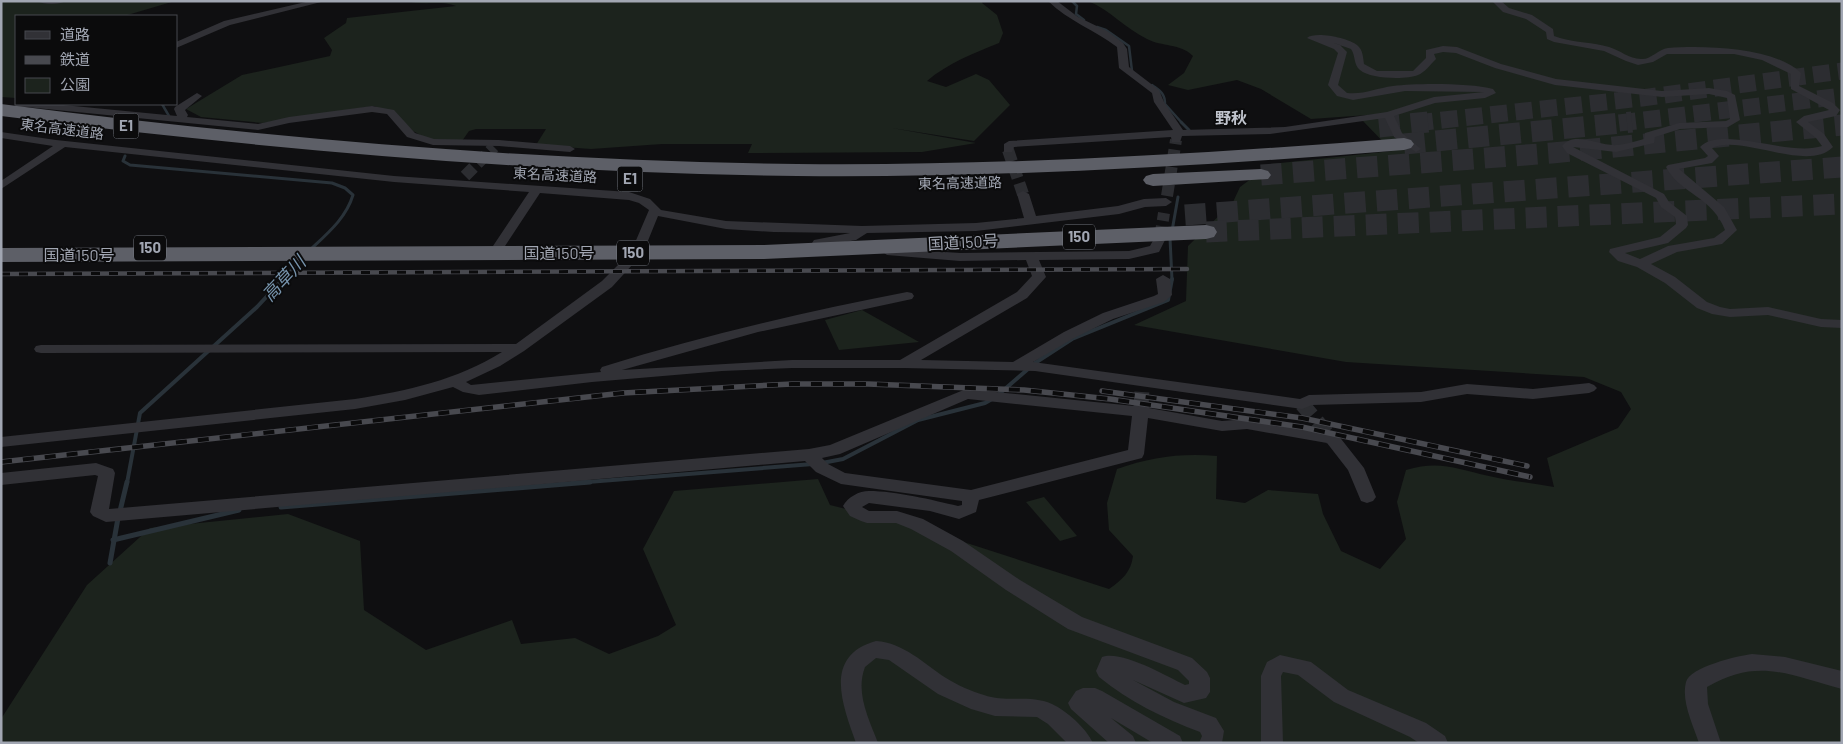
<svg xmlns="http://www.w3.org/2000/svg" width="1843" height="744" viewBox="0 0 1843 744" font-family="Barlow,'Noto Sans JP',sans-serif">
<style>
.green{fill:#1c231d}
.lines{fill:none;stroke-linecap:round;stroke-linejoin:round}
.stream-far3{stroke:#293239;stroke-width:2.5}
.stream-far2{stroke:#293239;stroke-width:3}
.stream-far1{stroke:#293239;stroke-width:4}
.stream{stroke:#293239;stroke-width:5}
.street-tunnel-far1{stroke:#2c2d31;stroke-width:12;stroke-dasharray:12 5.5;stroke-linecap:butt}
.street-tunnel{stroke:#2c2d31;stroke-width:15;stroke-dasharray:15 8;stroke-linecap:butt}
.highway-tunnel-far1{stroke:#2c2d31;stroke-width:17;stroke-dasharray:17 8;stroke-linecap:butt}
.highway-tunnel{stroke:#2c2d31;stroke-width:21;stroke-dasharray:21 11;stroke-linecap:butt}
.street{fill:#313136;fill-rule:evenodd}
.highway{fill:#5d5f67;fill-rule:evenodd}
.rail-far1-casing{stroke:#48494f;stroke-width:4.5}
.rail-casing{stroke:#48494f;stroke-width:5.5}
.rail-far1{stroke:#0b0b0c;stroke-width:3;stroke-dasharray:9;stroke-linecap:butt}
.rail{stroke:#0b0b0c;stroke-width:4;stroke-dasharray:11;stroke-linecap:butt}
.labels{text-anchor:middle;stroke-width:4;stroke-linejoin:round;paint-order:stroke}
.far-street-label{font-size:14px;fill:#a1a6b2;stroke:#0b0b0c}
.shield{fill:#0b0b0c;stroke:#747880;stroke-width:1}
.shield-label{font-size:15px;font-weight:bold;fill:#a1a6b2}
.far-quarter-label{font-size:16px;font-weight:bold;fill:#c1c5ce;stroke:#0b0b0c}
.street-label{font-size:16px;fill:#a1a6b2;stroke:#0b0b0c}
.water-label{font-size:18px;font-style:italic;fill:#7794ad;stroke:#0b0b0c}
</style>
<rect width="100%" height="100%" fill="#0f0f11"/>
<g class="green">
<path d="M1,1H175L124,16H16V98L1,97Z"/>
<path d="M408,1H983L982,3L997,15L1003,33L999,43C974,53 948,63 927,81L946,87L976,74L989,80L1010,105L974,141L892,128L976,143L922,152L748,153L752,144H662L591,149L536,145L546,129H476L469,131L462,141L428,139L413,131L395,114L374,106L263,123L201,117L186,109L242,75L330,56L332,50L324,38L346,23L347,18L456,6C441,0 424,6 408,1Z"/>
<path d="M1088,1H1842V743H1V719L87,585L150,528L288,514L360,541L364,610L426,650L512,620L521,644L575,638L609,654L658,636L676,625L643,549L674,491L818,479L830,505L914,526L1109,589C1122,580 1131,572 1133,556L1109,530L1107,503L1117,469C1151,457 1181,453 1217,456L1216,499L1245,503L1268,490L1318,494L1323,514L1341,551L1380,569L1406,539L1397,502L1406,470C1440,460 1456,469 1489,476C1510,481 1532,483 1554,487L1547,458L1618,428L1631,409L1621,392L1584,377L1346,362L1134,325L1186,301L1188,246L1233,202L1240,187L1271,164L1392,151L1362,120L1382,114L1311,119L1261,89L1237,80L1188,90L1168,85L1184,73L1193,56C1180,43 1162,47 1147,39C1126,29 1110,10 1088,1Z"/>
<path d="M862,310L919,342L839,350L825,320Z"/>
<path d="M1044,497L1077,536L1060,541L1026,502Z"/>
</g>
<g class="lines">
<g class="stream-far3">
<path d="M1072,1L1077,6L1076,14L1084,20"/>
<path d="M1097,27L1106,30L1129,46L1132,71"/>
<path d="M1152,85C1160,91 1165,93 1165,104L1182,123"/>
<path d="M162,104L169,116"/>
</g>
<g class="stream-far2">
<path d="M1181,122L1189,130"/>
<path d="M125,156L123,161L130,165L332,183L345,188L353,195C346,218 328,233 311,249"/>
<path d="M1172,231L1178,197"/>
<path d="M1170,238L1172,280"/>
<path d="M282,280L303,258"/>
</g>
<g class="stream-far1">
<path d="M998,395L1035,363L1072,339L1168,300L1172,279"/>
<path d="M822,463L843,459L918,420L985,403L992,399"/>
<path d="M127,483L140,413L257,307L283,279"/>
<path d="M575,483L813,464"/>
</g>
<g class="stream">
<path d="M281,507L590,482"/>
<path d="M120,511L127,482"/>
<path d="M113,540L239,510"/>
<path d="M110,563L118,518"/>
</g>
<g class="street-tunnel-far1">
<path d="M1008,150L1023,194"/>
<path d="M465,176L494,147"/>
<path d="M1167,196L1176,140"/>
<path d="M1160,238L1164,213"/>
</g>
<g class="street-tunnel">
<path d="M1302,404L1332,439"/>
<path d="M1141,407L1142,390"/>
</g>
<g class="highway-tunnel-far1">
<path d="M1416,123L1642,98L1842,71"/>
<path d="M1619,123L1842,96"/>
</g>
<g class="highway-tunnel">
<path d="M1379,127L1428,122"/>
<path d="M1404,144L1632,122"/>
<path d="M1261,175L1552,153L1842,125"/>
<path d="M1185,215L1842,167"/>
<path d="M1206,232L1842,204"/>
</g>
<g class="street">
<path d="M37,1H66C59,5 44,5 37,1Z"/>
<path d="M310,1H325L230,25L176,48V42L224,21Z"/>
<path d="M1048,1H1057L1078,17L1107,31L1123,43L1127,49L1129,67L1159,90L1164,102L1183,130L1285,127L1387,112L1434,97L1484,92L1405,91L1353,100L1337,96L1328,85L1338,53L1334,49L1307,38C1315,31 1348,38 1357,45C1363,50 1363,57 1364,64L1377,71H1413L1426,58V50L1443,46L1457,47L1501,64L1556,79L1662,91L1709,88L1727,91L1735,95L1740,120L1728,127L1680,129L1655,137L1654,143L1616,152L1573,147L1664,194L1669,202L1687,216L1688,225L1686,228L1668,243L1625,253L1640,259L1668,246L1714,238L1725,230C1713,197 1679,193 1666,167L1668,165L1705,158L1708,156L1700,147C1721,125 1789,157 1822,146L1816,138L1796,122L1804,116L1829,110L1791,89V74L1762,60L1734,54H1667L1653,62L1638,65L1626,61L1604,51L1554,42L1547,39L1546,32L1526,19L1503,12L1492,1H1501L1509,8L1532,15L1553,29L1554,36L1560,38C1576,43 1593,42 1609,47C1620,50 1629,59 1641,59C1651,60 1658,49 1668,48C1703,45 1775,47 1801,73L1799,86L1833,103L1840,110L1836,116L1808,122L1824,134L1833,147C1808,173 1741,134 1712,148L1719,156L1712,163L1679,169L1724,207L1737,230L1722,244L1677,252L1651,264L1675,277L1707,302L1720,307L1730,309L1768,307L1821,319L1842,320V328L1821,327L1768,315L1730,317L1712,314L1697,308L1665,283L1637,267L1618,261L1609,252L1610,249L1660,237L1676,224L1675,217L1661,207L1656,198L1567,153L1562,146C1575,130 1600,147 1618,145C1626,144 1636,141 1644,139L1645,133L1679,123L1726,121L1730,119L1727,98L1709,94L1662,97L1555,85L1495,68L1456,53L1443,52L1434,54L1436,59C1431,64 1424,73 1418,75C1406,80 1370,79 1360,70C1353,64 1356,56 1351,49L1331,42L1340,45L1347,52L1338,85L1347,93C1363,95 1377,88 1393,86C1417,83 1471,83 1493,89L1496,93L1485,98L1435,103L1394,116L1402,133L1421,149L1416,152L1394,137L1385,118L1270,134L1182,136L1180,142H1172L1171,137L1014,147L1012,152H1004V144L1009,141L1173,130L1154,102L1152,93L1119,68L1117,47C1095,30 1068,21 1048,1Z"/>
<path d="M197,93L202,96L185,110L188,115L187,117L258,124L289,117L372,106L394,110L415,133L434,139L499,140L570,146L575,149L570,152L499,146L433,145L407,137L387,114L372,112L289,123L258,130L26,107L20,109L15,106L17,104H53L177,116L174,109L175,107Z"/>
<path d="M1,132L56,140L394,176L629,192L650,199L661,210L726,221L862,226L976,223L1024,218L1017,194L1023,191L1029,194L1036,216L1118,206L1144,199L1166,198L1172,202L1166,206L1145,207L1119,214L976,231L867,233L856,240L818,247L812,243L814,240L850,233L774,232L726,229L658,216L643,253L612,287L524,351L500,366L466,382L471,385L601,372L600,370L602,367C702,336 804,312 907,292L912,293L914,296L912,299L758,332L622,370L792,360H900L1017,292L1032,276L1026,260L960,261L887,255L881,251L883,248L960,253L1129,251L1150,246L1156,235L1160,234L1166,238L1159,252L1129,259L1039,260L1046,277L1027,298L921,360L1013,362L1064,332L1103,313L1154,296L1158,294L1156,279L1163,275L1170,279L1172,295L1164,302L1113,319L1074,338L1033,362L1300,399L1309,395L1421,392L1467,384L1533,389L1589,383L1594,385L1597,388L1594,391L1589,393L1533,399L1467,394L1421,402L1312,405L1302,409L1035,371L904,368H792L722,371L592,382L479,395L463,392L453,387L405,400L355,409L1,447V437L355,399C407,391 457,380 502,352L41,353L36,352L34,349L36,346L41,345L516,344L602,281L631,252L649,210L639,203L629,200L540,193L503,249L499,250L493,246L529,192L394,182L65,147L1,189V181L53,146L1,138Z"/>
<path d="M966,389L1134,406L1141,402L1147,404L1149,408L1222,421L1247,419L1332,434L1338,435L1364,468L1376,497L1373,501L1367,503L1361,501L1348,470L1327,443L1247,429L1222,431L1148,418L1144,454L1142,458L979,500L976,512L959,519L930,511L869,503L862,507L869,511H897L923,519L963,541L1020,580L1082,617L1192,658L1207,672L1210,678V692L1206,698L1184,703L1133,680L1174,702L1216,718L1224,731L1222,743H1199L1202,736L1200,732C1163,718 1130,702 1099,677L1096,671L1102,657C1122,650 1166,676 1185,685L1189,684V681L1178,670L1068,629L1006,590L951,551L911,529L896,523H867L861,521L850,516L843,506C848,497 859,491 869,491C895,491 933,500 958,506L962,505V501L841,484L816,472L805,461L106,522L93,516L90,512L98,476L95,475L1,485V473L96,463L113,469L115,473L109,509L809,449L830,445ZM968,399L1132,416L1128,450L971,490L845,473L828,464L822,458L840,454Z"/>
<path d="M876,641C904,643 923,663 946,678C957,685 971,691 984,695C1006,703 1030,694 1052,704C1067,711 1086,728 1093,743H1067L1048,724L1037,717L995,716L971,709L938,694L889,660L876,658L865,667C855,693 869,719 878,743H856C843,706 822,656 876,641Z"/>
<path d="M1752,654L1785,657L1842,671V689C1789,675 1758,657 1707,687L1708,704L1721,743H1699C1693,725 1681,701 1686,682C1690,667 1737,656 1752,654Z"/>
<path d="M1280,655L1311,662L1348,690L1426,723L1445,736L1448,743H1419L1410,737L1334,702L1298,675L1283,672L1281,676L1283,743H1261V676L1267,662Z"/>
<path d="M1083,688H1095L1102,691L1180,736L1183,743H1153L1111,718L1133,736L1136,743H1109L1071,709L1068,703L1076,691Z"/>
</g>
<g class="highway">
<path d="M1,104C265,138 531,161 797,164C1000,166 1202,154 1404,138L1411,140L1414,144L1411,148L1404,150C1202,166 1000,178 797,176C531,173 265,149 1,116Z"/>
<path d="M1261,169L1268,171L1271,175L1268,179L1153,186L1146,184L1143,180L1146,176L1153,174Z"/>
<path d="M1206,225L1214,227L1217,232L1214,237L1206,239L764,259L1,262V248L764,245Z"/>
</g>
<g class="rail-far1-casing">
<path id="rail-far1" d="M1,274L1187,269"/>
</g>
<g class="rail-casing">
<g id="rail">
<path d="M1102,391L1302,418L1527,466"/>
<path d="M1,462L623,393L792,384H868L1024,390L1110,399L1302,427L1530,477"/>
</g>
</g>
<use href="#rail-far1" class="rail-far1"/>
<use href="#rail" class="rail"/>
</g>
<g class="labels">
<g class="far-street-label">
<text transform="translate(62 129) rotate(7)" y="5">東名高速道路</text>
<text transform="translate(555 175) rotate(3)" y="5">東名高速道路</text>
<text transform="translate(960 183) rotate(-1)" y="5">東名高速道路</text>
</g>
<g class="shield">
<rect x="113.5" y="113.5" width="25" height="25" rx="4"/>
<rect x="617.5" y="166.5" width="25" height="25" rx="4"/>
<rect x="1063" y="224.5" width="32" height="25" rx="4"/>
<rect x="134" y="235.5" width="32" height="25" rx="4"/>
<rect x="617" y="240.5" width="32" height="25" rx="4"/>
</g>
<g class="shield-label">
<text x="126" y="131">E1</text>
<text x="630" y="184">E1</text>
<text x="1079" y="242">150</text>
<text x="150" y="253">150</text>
<text x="633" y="258">150</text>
</g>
<g class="far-quarter-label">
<text x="1231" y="124">野秋</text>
</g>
<g class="street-label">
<text transform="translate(963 242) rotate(-3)" y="6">国道150号</text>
<text x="559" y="259">国道150号</text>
<text x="79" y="261">国道150号</text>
</g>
<g class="water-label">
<text transform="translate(284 279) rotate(-47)" y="6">高草川</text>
</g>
</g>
<rect width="1843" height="744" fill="none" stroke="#a1a6b2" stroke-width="5"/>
<rect x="15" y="15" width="162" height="90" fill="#0b0b0c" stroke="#47494e"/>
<rect x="25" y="31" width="25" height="8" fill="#313136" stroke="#47494e"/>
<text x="60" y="40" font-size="15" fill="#a1a6b2">道路</text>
<rect x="25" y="56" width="25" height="8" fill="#48494f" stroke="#47494e"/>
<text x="60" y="65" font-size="15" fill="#a1a6b2">鉄道</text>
<rect x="25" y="78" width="25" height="15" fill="#1c231d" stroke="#47494e"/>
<text x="60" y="90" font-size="15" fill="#a1a6b2">公園</text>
</svg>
